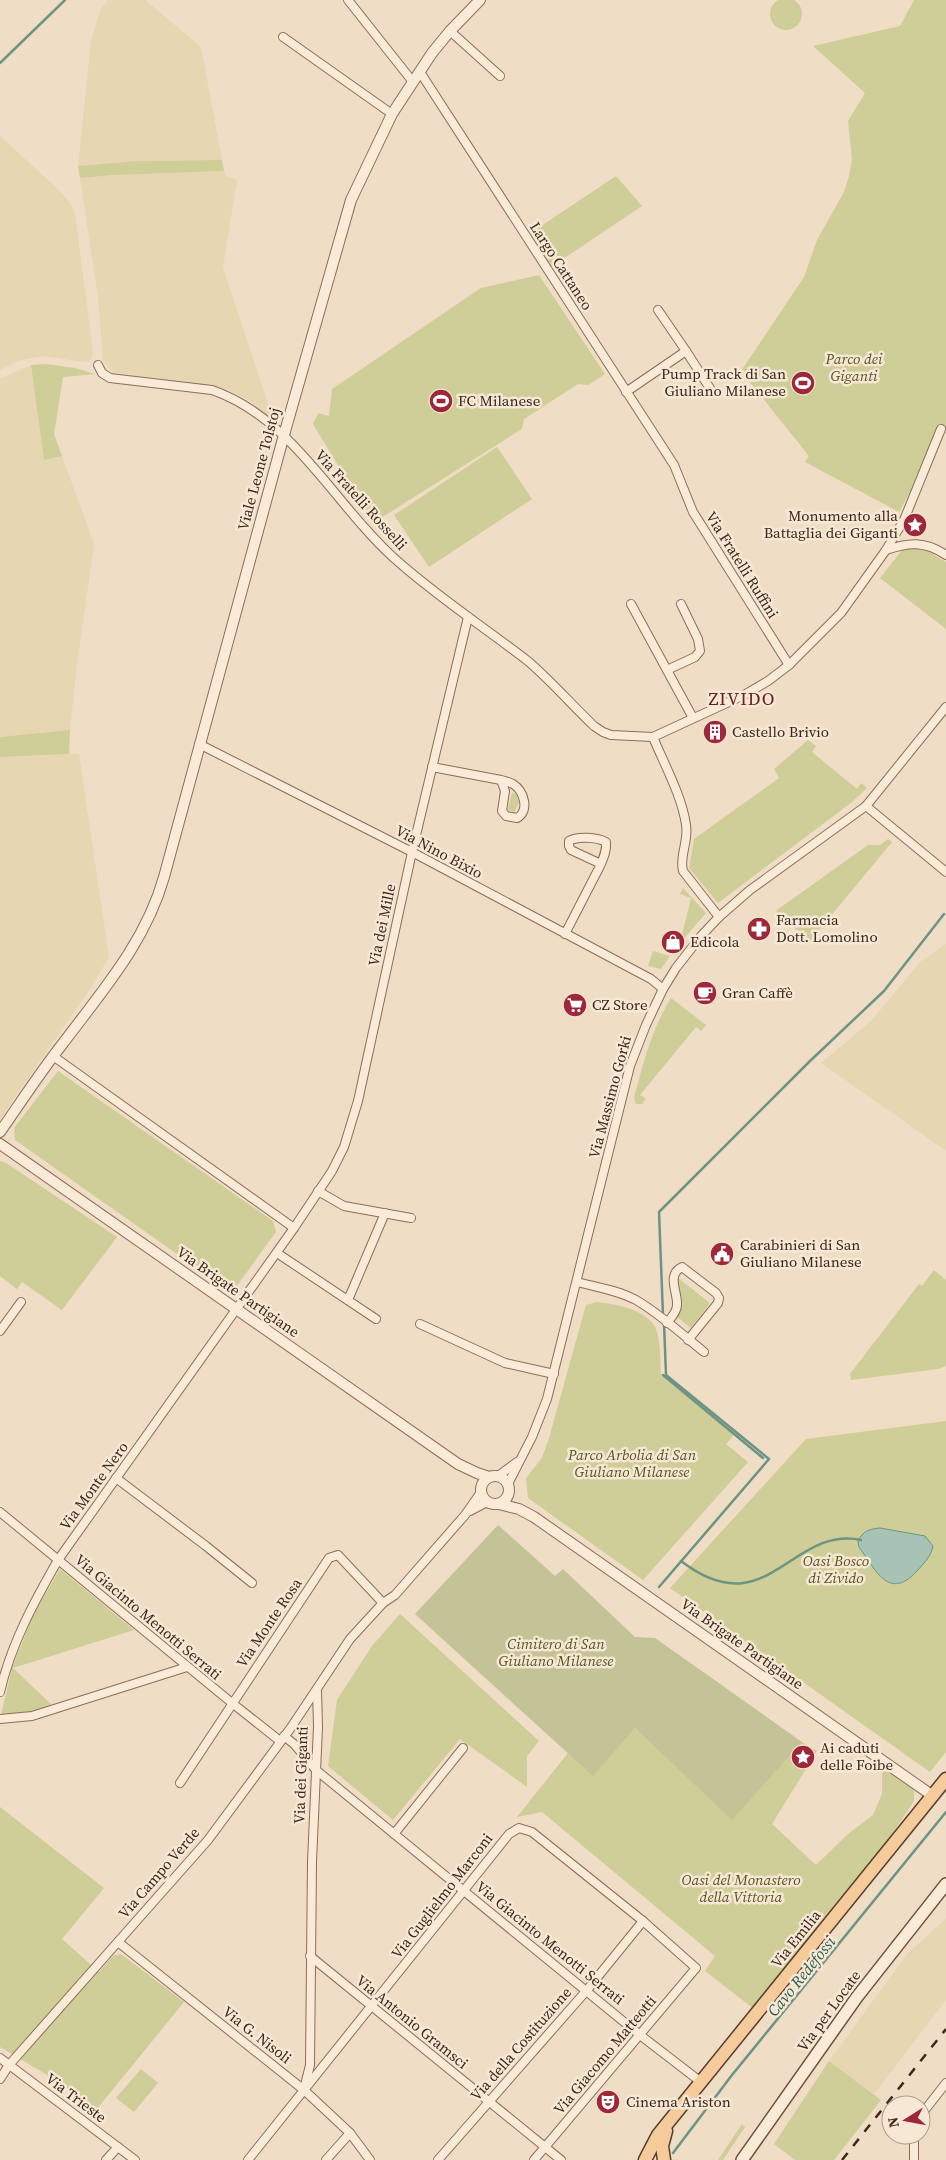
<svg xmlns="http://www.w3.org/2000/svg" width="946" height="2160" viewBox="0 0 946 2160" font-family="'Source Serif 4',serif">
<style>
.farmland{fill:#e6d6b2}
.green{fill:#cfcd98}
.cemetery{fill:#c4c297}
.water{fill:#a7c3b6;stroke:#6d9383}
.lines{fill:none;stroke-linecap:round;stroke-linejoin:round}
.stream{stroke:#6d9383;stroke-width:2.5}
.minor-casing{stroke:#8c6d5a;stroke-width:10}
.tertiary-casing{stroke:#8c6d5a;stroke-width:12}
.secondary-casing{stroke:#6e4e3d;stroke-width:14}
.primary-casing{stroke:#5a3c2e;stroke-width:15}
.minor{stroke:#faebd9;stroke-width:8}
.tertiary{stroke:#faebd9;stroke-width:10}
.secondary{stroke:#faebd9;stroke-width:11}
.primary{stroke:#f5cb9b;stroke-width:12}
.rail{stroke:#3c281e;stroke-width:2.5;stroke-dasharray:9 9;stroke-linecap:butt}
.labels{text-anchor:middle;stroke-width:5;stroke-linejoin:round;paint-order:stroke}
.street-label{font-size:15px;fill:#3c281e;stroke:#f7e8d5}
.park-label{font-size:15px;font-style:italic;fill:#545924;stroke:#f7e8d5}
.poi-label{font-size:15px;fill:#3c281e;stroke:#f7e8d5;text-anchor:start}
.water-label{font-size:16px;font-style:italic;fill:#2d5c52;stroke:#f7e8d5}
.quarter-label{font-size:18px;letter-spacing:1px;fill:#6a201c;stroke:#f7e8d5}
</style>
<rect width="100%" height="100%" fill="#f0ddc5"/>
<g class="farmland">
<path d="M108,0H145L201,47L222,160L138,161L78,166L91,41L100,11Z"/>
<path d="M0,136L61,192L70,203L75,214L93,352L92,357L89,361L84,362L43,356L20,360L0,370Z"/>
<path d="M224,171L226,176L237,180L223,267L274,422L250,401L228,390L207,385L112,372L103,360L98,297L80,178L114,175Z"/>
<path d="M31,365L44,460L62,456L94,544L77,665L70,730L0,737V379Z"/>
<path d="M79,754L109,957L90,989L0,1119V757Z"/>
<path d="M946,944V1149L945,1150L821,1063L871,1021L921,961Z"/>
<path d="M946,1919V2000L874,2094L829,2061L908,1953Z"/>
</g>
<g class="green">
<circle cx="786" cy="14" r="16"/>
<path d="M914,0H946V426L899,512L805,462L809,456L741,371L804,277L817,240L844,192L849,176L852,159L848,121L865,93L813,46L900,26Z"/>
<path d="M222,160L224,171L114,175L80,178L78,166L138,161Z"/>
<path d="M616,176L642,206L551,267L529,234Z"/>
<path d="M539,275L605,374L588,385L578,384L524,419L522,429L373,523L313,424L318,413L329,416L332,389L481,288Z"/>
<path d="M45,364L75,368L95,374L63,377L54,434L62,456L44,460L31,365Z"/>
<path d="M497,447L532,499L429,567L394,515Z"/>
<path d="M921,547L946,562V629L880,578L903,549Z"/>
<path d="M70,730L69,754L0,757V737Z"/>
<path d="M808,740L816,746L812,752L857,789L861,783L867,788L852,802L718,903L689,868L694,839L779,778L774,769Z"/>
<path d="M512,793L516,794L519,802L514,813L508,809Z"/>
<path d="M888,839L892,842L810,941L776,913L777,910L868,845H880Z"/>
<path d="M683,888L706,913L680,943L691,898L680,894Z"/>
<path d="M653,951L670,956L661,969L648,966Z"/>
<path d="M671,998L706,1025L701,1031L696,1027L640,1095L646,1099L642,1104H636L634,1098C643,1063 652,1029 671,998Z"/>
<path d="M58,1071L273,1221L276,1232L236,1287L231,1289L224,1287L15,1140L14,1128Z"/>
<path d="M0,1161L6,1163L117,1237L62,1310L22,1282L17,1289L0,1276Z"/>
<path d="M934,1270L946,1280V1366L938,1369L851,1380L850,1374L919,1284L922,1286Z"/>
<path d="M677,1277L710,1303L691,1328L676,1316L681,1302Z"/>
<path d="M597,1302C616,1304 651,1310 657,1332C661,1345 660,1362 661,1375L734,1435L726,1444L748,1462L643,1580L528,1498L526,1478L542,1458L549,1438L586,1305Z"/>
<path d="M946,1421V1752L930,1772L670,1588L806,1439Z"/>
<path d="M60,1569L134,1630L13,1668L55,1708L0,1719L12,1668L33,1615Z"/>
<path d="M400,1614L539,1741L527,1756V1787L460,1739L393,1820L328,1766L337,1700L372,1646Z"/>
<path d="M635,1728L732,1819L802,1742L817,1751L772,1824L816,1865L848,1834L873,1815L882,1794V1769L914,1786V1801L888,1840L825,1916L754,2009L705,1971L715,1956L542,1812L517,1817L568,1753L593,1775Z"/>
<path d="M0,1807L104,1888L62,1939L99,1972L113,1956L121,1954L184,2002L96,2110L44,2073L0,2047Z"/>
<path d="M829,2061L881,2100L834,2160H795L774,2144Z"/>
<path d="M141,2069L158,2083L134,2112L116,2098Z"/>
<path d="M742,2124L745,2127L723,2160H718Z"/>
</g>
<path class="cemetery" d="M498,1525L555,1576L563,1569L635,1637L655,1638L802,1742L732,1820L635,1728L593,1776L415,1614Z"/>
<path class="water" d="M880,1528L925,1536L933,1546C931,1557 923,1564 916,1572C888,1602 874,1567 859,1547L858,1541C863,1531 869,1529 880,1528Z"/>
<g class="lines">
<g class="stream">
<path d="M0,63L65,0"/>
<path d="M663,1315L659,1212L810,1061L884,991L944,914"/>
<path d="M663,1375L763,1458"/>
<path d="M681,1561C767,1627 791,1525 861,1540"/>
<path d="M659,1587L769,1459L666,1375L664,1323"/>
<path d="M673,2153L732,2075L946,1812"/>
</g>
<g class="minor-casing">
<g id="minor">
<path d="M348,0L413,82"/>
<path d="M450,31L500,76"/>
<path d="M283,37L392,114"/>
<path d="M420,72L674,465L693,512L789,665"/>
<path d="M686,351L711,390"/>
<path d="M98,365L102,373L110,378L212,390C293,418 333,503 394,558C436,596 484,627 529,662C552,682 572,705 594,726L603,732L611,735L653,737L744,695L768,681L789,665L841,613L886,550L904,520L941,429"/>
<path d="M626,392L686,351L658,310"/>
<path d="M886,550C909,542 925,541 946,555"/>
<path d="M631,604L693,718"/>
<path d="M667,670L695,657L700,651L698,639L681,604"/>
<path d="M653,737C664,764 682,796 686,825C689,841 679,856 683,871L719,917"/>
<path d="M199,744L412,852L651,979L663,989"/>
<path d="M432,767L501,780L505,791L502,811L506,816L517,818C530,811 524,791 513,784C509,782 505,781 501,780"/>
<path d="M866,806L946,872"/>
<path d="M565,934L599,868C603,859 607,851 606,842C597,837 577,836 569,841V846L571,850L601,864"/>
<path d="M53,1056L294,1228"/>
<path d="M318,1191L344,1206L411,1218"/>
<path d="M277,1253L376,1319"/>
<path d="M577,1282C596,1287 618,1290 636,1300C660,1314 682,1334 704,1352"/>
<path d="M348,1300L385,1213"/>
<path d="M667,1323C671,1318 677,1312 677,1305C678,1292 666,1275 682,1267L716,1293L719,1298L718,1303L688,1340"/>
<path d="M420,1324L505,1363L554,1374"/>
<path d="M0,1331L21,1302"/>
<path d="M498,1476L517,1462"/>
<path d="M116,1478L206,1546L252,1583"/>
<path d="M508,1484L532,1437L547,1399L630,1066L646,1025L663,989L676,968L701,936L719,917L750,890L866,806L946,707"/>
<path d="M470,1511L487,1502"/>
<path d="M0,1512L232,1703L280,1741"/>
<path d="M0,1692C11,1644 34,1602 58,1560L294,1228L332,1171L344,1147L358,1101L412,852L468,617"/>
<path d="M0,1719L32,1716L187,1667"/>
<path d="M284,1736L294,1744L316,1770L640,2035L701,2082"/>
<path d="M180,1783L329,1558L338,1555L383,1603"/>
<path d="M394,1834L463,1748"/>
<path d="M118,1942L304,2090L350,2133L370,2160"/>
<path d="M310,1956L561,2160"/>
<path d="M0,2058L135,2160"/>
<path d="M0,2079L9,2065L208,1840L290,1729L350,1639L383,1603L395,1595L465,1515L481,1492"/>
<path d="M305,2085L310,2065L312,1862L318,1727L317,1689"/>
<path d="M921,2115L946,2083"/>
<path d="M914,2135V2160"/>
<path d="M106,2160L118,2147"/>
<path d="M248,2160L509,1834L519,1828L532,1832L643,1921L696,1968L534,2160"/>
<path d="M326,2160L350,2133"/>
<path d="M438,2160L587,1990L643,1921"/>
</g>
</g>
<g class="tertiary-casing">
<g id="tertiary">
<path d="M0,1132C21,1102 41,1071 64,1042C103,990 146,941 164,877L284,435L351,200L392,114L432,53L450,31L480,0"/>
<path d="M0,1144L458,1464L477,1473L489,1477"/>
<circle cx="495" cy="1490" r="14"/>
<path d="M499,1504L519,1509L534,1517L933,1796"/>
</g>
</g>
<g class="secondary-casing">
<path id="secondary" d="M742,2160L857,1997L946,1884"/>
</g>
<g class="primary-casing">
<g id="primary">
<path d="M645,2160L658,2135L946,1779"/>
<path d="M664,2160L662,2146L666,2131"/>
</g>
</g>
<use href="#minor" class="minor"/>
<use href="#tertiary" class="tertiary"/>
<use href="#secondary" class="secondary"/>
<use href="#primary" class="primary"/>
<path class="rail" d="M842,2160L946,2029"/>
</g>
<defs>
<g id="stadium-disc" transform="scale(1.25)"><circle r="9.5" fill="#9e273a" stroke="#f7e8d5"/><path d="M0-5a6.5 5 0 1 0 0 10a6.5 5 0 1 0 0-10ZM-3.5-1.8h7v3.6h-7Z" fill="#fff"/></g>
<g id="sight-disc" transform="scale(1.25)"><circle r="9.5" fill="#9e273a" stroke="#f7e8d5"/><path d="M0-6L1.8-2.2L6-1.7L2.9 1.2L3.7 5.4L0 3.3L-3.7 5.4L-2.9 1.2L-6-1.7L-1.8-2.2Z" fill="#fff"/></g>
<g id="building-disc" transform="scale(1.25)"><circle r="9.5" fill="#9e273a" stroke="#f7e8d5"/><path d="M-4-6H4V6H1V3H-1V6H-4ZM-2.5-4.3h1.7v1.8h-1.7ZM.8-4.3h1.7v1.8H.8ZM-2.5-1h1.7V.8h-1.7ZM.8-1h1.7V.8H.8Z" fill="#fff"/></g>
<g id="pharmacy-disc" transform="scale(1.25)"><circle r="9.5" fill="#9e273a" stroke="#f7e8d5"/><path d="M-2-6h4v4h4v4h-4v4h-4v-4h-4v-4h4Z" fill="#fff"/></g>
<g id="shop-disc" transform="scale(1.25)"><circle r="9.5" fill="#9e273a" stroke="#f7e8d5"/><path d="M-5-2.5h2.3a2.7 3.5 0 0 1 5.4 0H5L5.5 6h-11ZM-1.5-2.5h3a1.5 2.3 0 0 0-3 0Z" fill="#fff"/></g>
<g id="cafe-disc" transform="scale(1.25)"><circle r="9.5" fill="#9e273a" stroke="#f7e8d5"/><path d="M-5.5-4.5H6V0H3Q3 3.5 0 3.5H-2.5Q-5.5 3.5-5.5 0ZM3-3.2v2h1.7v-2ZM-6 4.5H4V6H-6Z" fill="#fff"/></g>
<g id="supermarket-disc" transform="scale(1.25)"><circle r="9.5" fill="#9e273a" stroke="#f7e8d5"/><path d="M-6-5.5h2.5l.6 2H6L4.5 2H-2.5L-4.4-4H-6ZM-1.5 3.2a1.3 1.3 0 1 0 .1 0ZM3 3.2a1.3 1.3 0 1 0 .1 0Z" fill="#fff"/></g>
<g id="civic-disc" transform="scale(1.25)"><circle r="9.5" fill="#9e273a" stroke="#f7e8d5"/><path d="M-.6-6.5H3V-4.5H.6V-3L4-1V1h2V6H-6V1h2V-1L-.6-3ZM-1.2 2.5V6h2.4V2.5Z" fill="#fff"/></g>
<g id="theatre-disc" transform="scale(1.25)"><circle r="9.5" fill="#9e273a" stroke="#f7e8d5"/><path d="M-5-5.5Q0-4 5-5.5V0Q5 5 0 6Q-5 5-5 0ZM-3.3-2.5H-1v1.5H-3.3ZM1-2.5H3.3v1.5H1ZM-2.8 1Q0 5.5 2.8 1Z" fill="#fff"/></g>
</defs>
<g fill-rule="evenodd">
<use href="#stadium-disc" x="803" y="383"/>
<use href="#stadium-disc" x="441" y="401"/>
<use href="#sight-disc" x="915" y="525"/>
<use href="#building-disc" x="715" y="732"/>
<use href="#pharmacy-disc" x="759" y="929"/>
<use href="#shop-disc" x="673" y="942"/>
<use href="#cafe-disc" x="705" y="993"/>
<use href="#supermarket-disc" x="575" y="1005"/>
<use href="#civic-disc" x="722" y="1254"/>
<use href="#sight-disc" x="803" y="1757"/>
<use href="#theatre-disc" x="608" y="2102"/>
</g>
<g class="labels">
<g class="street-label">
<text transform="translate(561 266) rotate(57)" y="5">Largo Cattaneo</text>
<text transform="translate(259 469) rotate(-75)" y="5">Viale Leone Tolstoj</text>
<text transform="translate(361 500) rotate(48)" y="5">Via Fratelli Rosselli</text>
<text transform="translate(742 565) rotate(58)" y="5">Via Fratelli Ruffini</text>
<text transform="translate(439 852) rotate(28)" y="5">Via Nino Bixio</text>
<text transform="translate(382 925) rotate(-78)" y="5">Via dei Mille</text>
<text transform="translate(610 1097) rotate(-75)" y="5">Via Massimo Gorki</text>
<text transform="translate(238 1292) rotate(35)" y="5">Via Brigate Partigiane</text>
<text transform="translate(94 1486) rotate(-54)" y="5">Via Monte Nero</text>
<text transform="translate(148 1617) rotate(40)" y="5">Via Giacinto Menotti Serrati</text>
<text transform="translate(269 1623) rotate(-56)" y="5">Via Monte Rosa</text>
<text transform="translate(742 1644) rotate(35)" y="5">Via Brigate Partigiane</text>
<text transform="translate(301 1775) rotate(-88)" y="5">Via dei Giganti</text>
<text transform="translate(159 1873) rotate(-49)" y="5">Via Campo Verde</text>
<text transform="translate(442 1896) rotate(-52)" y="5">Via Guglielmo Marconi</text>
<text transform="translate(796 1939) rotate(-51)" y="5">Via Emilia</text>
<text transform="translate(550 1943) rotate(39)" y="5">Via Giacinto Menotti Serrati</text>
<text transform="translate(829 2011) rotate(-54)" y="5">Via per Locate</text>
<text transform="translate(412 2022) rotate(39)" y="5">Via Antonio Gramsci</text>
<text transform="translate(257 2035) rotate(38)" y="5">Via G. Nisoli</text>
<text transform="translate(521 2044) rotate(-49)" y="5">Via della Costituzione</text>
<text transform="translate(605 2055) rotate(-50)" y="5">Via Giacomo Matteotti</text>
<text transform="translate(76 2098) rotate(37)" y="5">Via Trieste</text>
</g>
<g class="park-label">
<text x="854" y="364">Parco dei<tspan x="854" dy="17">Giganti</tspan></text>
<text x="632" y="1460">Parco Arbolia di San<tspan x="632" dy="17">Giuliano Milanese</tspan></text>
<text x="836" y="1566">Oasi Bosco<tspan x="836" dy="17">di Zivido</tspan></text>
<text x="556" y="1649">Cimitero di San<tspan x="556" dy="17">Giuliano Milanese</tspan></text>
<text x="741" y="1885">Oasi del Monastero<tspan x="741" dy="17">della Vittoria</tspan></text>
</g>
<g class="poi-label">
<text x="786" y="379" text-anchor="end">Pump Track di San<tspan x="786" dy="17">Giuliano Milanese</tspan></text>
<text x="458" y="406">FC Milanese</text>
<text x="898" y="521" text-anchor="end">Monumento alla<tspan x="898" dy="17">Battaglia dei Giganti</tspan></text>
<text x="732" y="737">Castello Brivio</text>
<text x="776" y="925">Farmacia<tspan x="776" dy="17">Dott. Lomolino</tspan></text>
<text x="690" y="947">Edicola</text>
<text x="722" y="998">Gran Caffè</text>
<text x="592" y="1010">CZ Store</text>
<text x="740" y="1250">Carabinieri di San<tspan x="740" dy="17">Giuliano Milanese</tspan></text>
<text x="820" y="1753">Ai caduti<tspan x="820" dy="17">delle Foibe</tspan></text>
<text x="626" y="2107">Cinema Ariston</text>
</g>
<g class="water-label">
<text transform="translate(801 1976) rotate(-51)" y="6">Cavo Redefossi</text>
</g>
<g class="quarter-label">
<text x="742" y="705">ZIVIDO</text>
</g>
</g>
<g transform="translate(906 2120) rotate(259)"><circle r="24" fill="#f7e8d5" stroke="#ac9b8c"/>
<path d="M0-4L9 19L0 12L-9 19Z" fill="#9e273a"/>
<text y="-8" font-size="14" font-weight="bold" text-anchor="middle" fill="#3c281e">N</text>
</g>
</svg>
